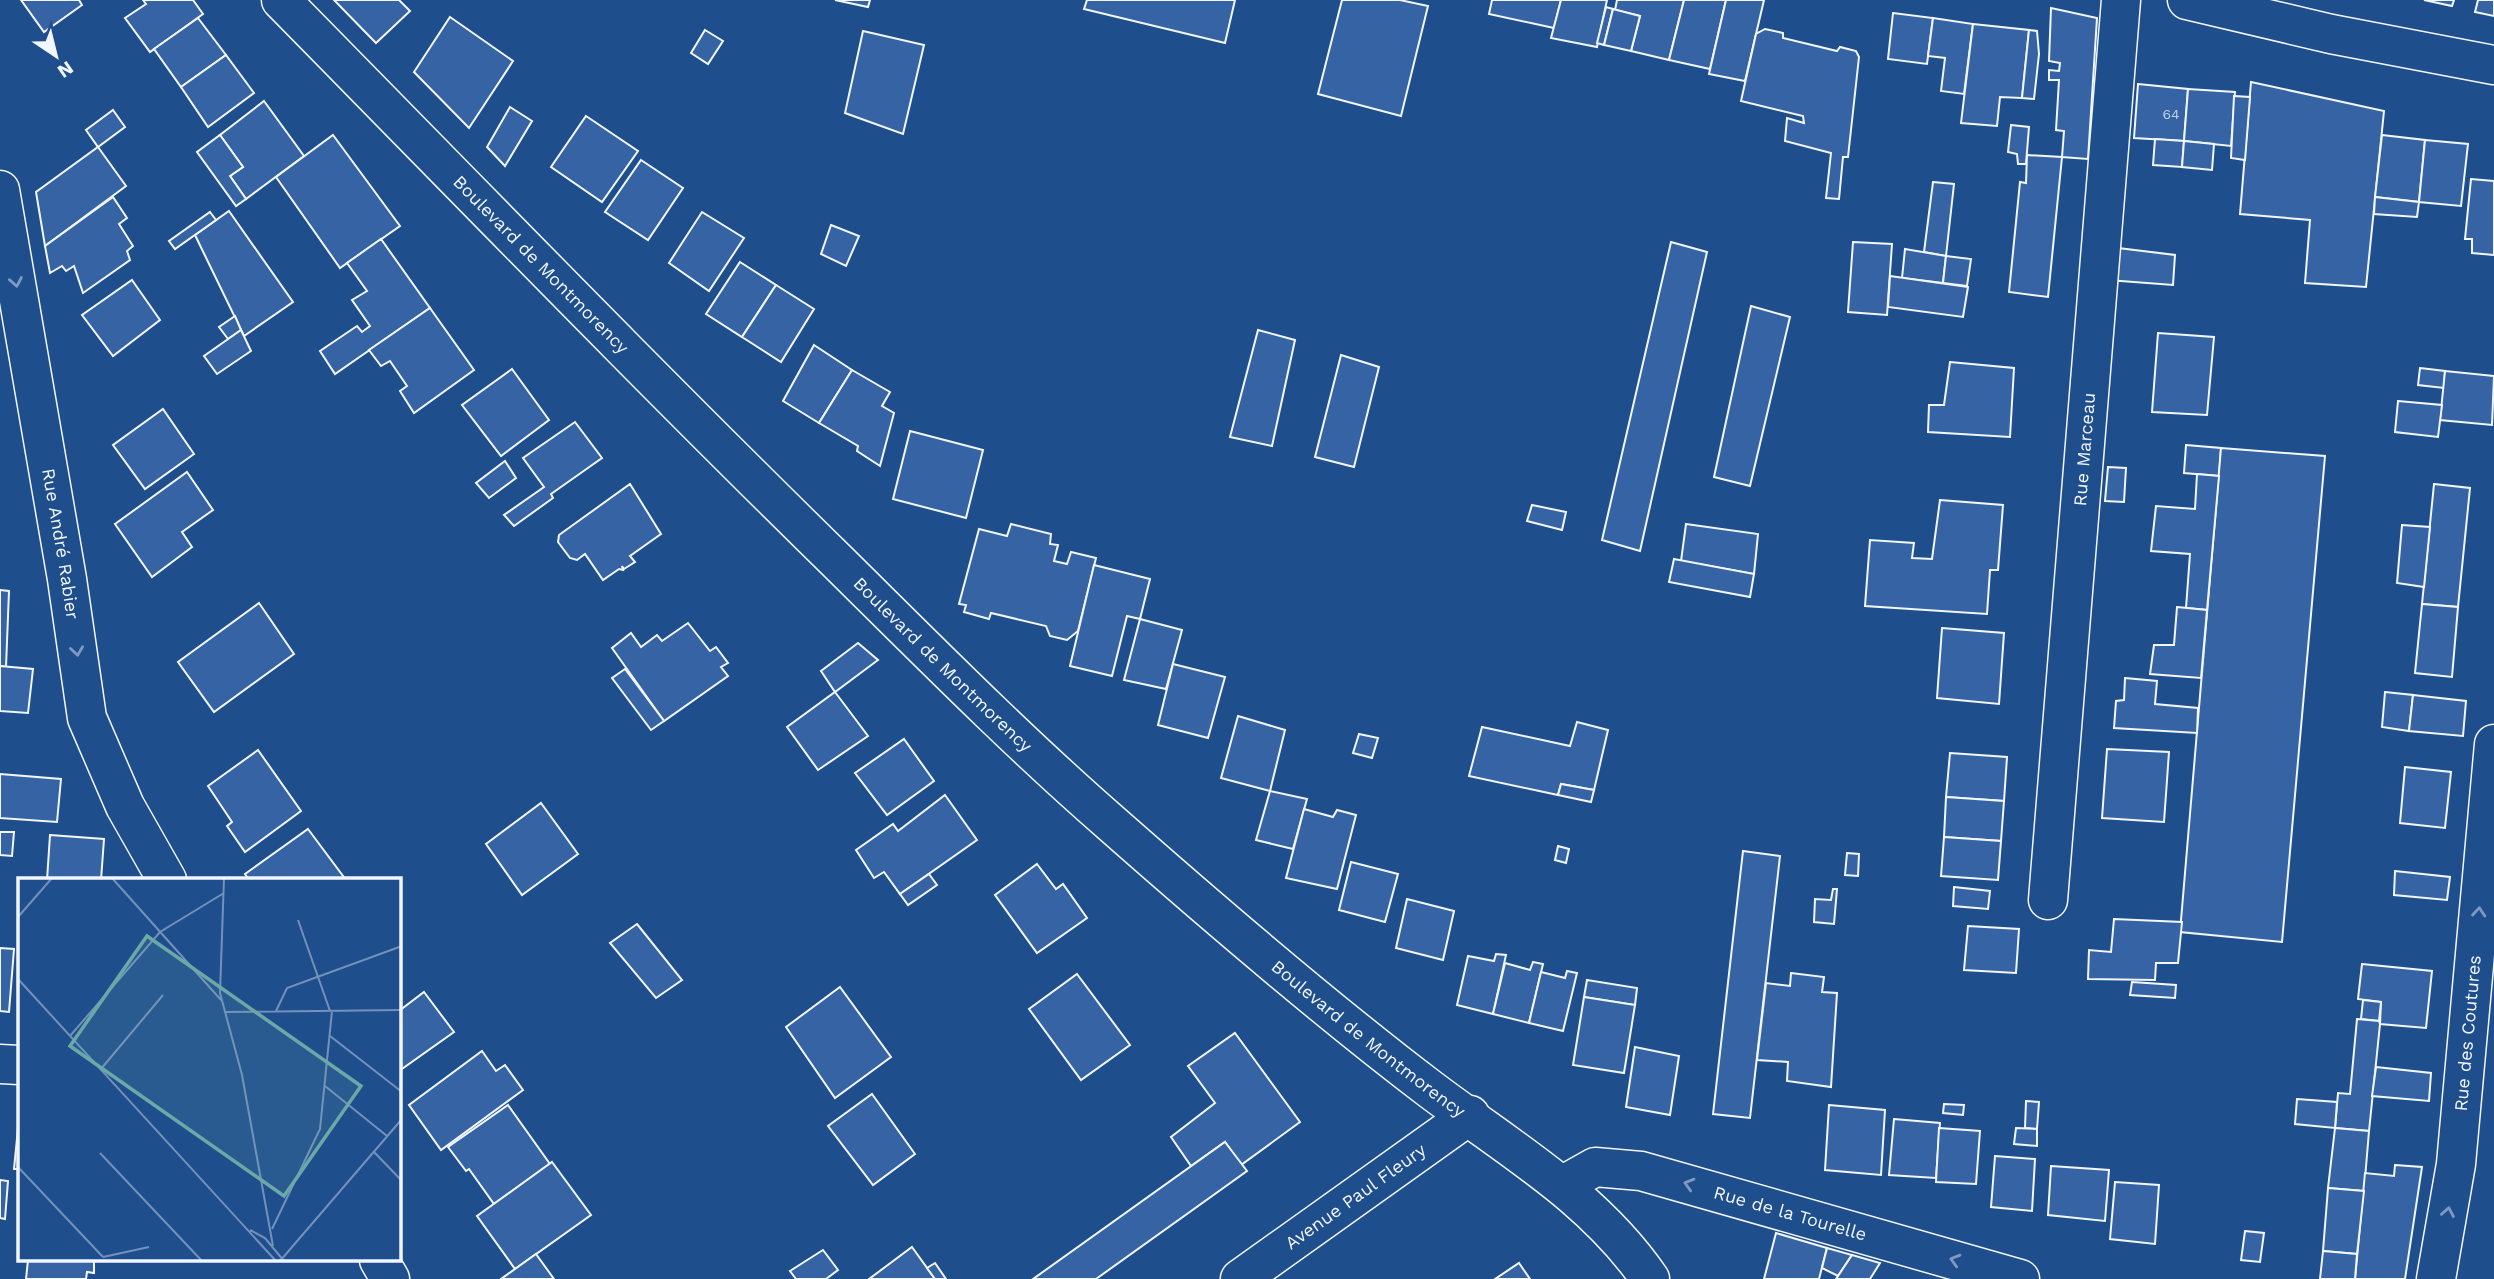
<svg xmlns="http://www.w3.org/2000/svg" width="2494" height="1279" viewBox="0 0 2494 1279" font-family="'Work Sans',sans-serif">
<style>
.building{fill:#3563a3;stroke:#f2f6ff;stroke-width:2}
.lines{fill:none;stroke-linecap:round;stroke-linejoin:round}
.minor-casing{stroke:#f2f6ff;stroke-width:41}
.major-casing{stroke:#f2f6ff;stroke-width:41}
.minor{stroke:#1f4e8c;stroke-width:38}
.major{stroke:#1f4e8c;stroke-width:38}
.oneway{stroke:#7e9ac0}
.labels{text-anchor:middle;stroke-width:5;stroke-linejoin:round;paint-order:stroke}
.number-label{font-size:14px;fill:#c3d1e8}
.street-label{font-size:18px;fill:#f2f6ff;stroke:#1f4e8c}
.inset-road{fill:none;stroke:#7391ba;stroke-width:2}
.view{fill:#6aa9a8;fill-opacity:0.15;stroke:#6aa9a8;stroke-width:3.5}
.inset-edge{fill:none;stroke:#f2f6ff;stroke-width:3.5}
</style>
<rect width="100%" height="100%" fill="#1f4e8c"/>
<g class="building">
<path d="M21,0H79L82,5L44,32Z"/>
<path d="M143,0H193L203,14L150,52L125,18L146,4Z"/>
<path d="M334,0H399L410,11L376,43Z"/>
<path d="M835,0H870L868,7Z"/>
<path d="M1087,0H1235L1225,43L1084,9Z"/>
<path d="M1342,0H1400L1428,6L1401,116L1318,94Z"/>
<path d="M1492,0H1561L1554,28L1489,14Z"/>
<path d="M1561,0H1607L1597,47L1551,38Z"/>
<path d="M1617,0H1684L1669,60L1631,51L1640,16L1615,10Z"/>
<path d="M1684,0H1726L1710,69L1669,60Z"/>
<path d="M1726,0H1764L1745,81L1709,74Z"/>
<path d="M2424,0H2454L2452,6Z"/>
<path d="M2478,0H2494V16L2475,12Z"/>
<path d="M1606,7L1613,9L1604,45L1597,43Z"/>
<path d="M2051,8L2097,18L2088,159L2062,157L2064,131L2056,130L2059,80H2049V70L2059,71L2060,63L2049,61Z"/>
<path d="M1613,9L1640,16L1631,51L1604,45Z"/>
<path d="M1893,13L1933,18L1927,64L1888,59Z"/>
<path d="M450,17L513,61L469,128L414,72Z"/>
<path d="M198,18L226,55L181,87L154,49Z"/>
<path d="M1933,18L1973,24L1964,94L1941,91L1945,58L1928,56Z"/>
<path d="M1973,24L2029,30L2022,98L2000,97L1997,126L1961,123Z"/>
<path d="M1765,29L1783,33V38L1837,51L1840,47L1856,51L1859,57L1848,157H1843L1839,199L1826,198L1831,153L1785,141L1787,118L1804,123L1803,116L1741,101L1756,34Z"/>
<path d="M705,30L723,41L708,64L691,53Z"/>
<path d="M2029,30L2037,31L2039,54L2034,99L2022,98Z"/>
<path d="M863,31L924,45L903,134L845,113Z"/>
<path d="M226,55L254,93L208,127L181,87Z"/>
<path d="M2251,82L2384,111L2366,287L2305,283L2310,220L2240,214Z"/>
<path d="M2138,84L2188,89L2184,141L2134,138Z"/>
<path d="M2188,89L2235,92L2231,146L2184,141Z"/>
<path d="M2234,96L2250,97L2245,160L2231,158Z"/>
<path d="M264,101L304,156L246,199L230,176L243,167L220,135Z"/>
<path d="M510,107L532,121L505,166L487,147Z"/>
<path d="M113,110L125,127L98,147L86,130Z"/>
<path d="M586,116L638,151L602,202L551,167Z"/>
<path d="M2011,125L2029,127L2026,164H2018L2017,154L2008,152Z"/>
<path d="M220,135L243,167L230,176L246,199L236,206L197,152Z"/>
<path d="M333,135L400,226L340,268L276,177Z"/>
<path d="M2382,135L2425,140L2419,202L2375,197Z"/>
<path d="M2155,139L2184,141L2182,167L2153,165Z"/>
<path d="M2425,140L2468,144L2461,206L2419,202Z"/>
<path d="M2184,141L2214,144L2212,170L2182,167Z"/>
<path d="M98,147L126,186L45,246L36,192Z"/>
<path d="M2027,155L2062,157L2048,297L2009,292L2020,182L2026,183Z"/>
<path d="M641,160L683,188L648,240L605,212Z"/>
<path d="M2471,179L2494,181V255L2472,253V239H2465Z"/>
<path d="M1933,182L1954,184L1946,256L1924,252Z"/>
<path d="M113,197L127,218L119,224L133,246L127,251L130,260L83,293L74,266L66,271L62,266L50,273L45,246Z"/>
<path d="M2375,197L2419,202L2417,217L2374,214Z"/>
<path d="M229,211L293,302L244,336L195,235Z"/>
<path d="M210,212L216,220L175,249L169,241Z"/>
<path d="M702,212L744,238L709,291L669,263Z"/>
<path d="M831,225L859,236L846,266L821,254Z"/>
<path d="M381,239L430,308L335,374L320,351L357,326L362,332L370,326L352,300L367,291L347,263Z"/>
<path d="M1671,242L1707,252L1640,551L1602,540Z"/>
<path d="M1853,242L1892,244L1887,315L1848,312Z"/>
<path d="M2110,247L2175,255L2173,285L2108,280Z"/>
<path d="M1905,249L1946,256L1943,283L1902,278Z"/>
<path d="M1946,256L1971,259L1967,286L1943,283Z"/>
<path d="M740,262L776,285L742,337L706,314Z"/>
<path d="M1890,276L1968,287L1963,317L1888,307Z"/>
<path d="M132,280L160,320L113,356L82,315Z"/>
<path d="M776,285L814,309L781,362L742,337Z"/>
<path d="M1751,306L1790,317L1750,486L1714,477Z"/>
<path d="M430,308L474,370L414,413L400,391L407,386L390,361L381,366L369,350Z"/>
<path d="M235,316L241,330L228,339L219,327Z"/>
<path d="M241,330L251,351L217,374L204,356Z"/>
<path d="M1258,330L1295,340L1272,446L1230,437Z"/>
<path d="M2158,333L2214,337L2207,415L2152,412Z"/>
<path d="M814,345L852,370L819,423L783,401Z"/>
<path d="M1341,355L1379,367L1354,467L1315,457Z"/>
<path d="M1950,362L2014,368L2010,437L1928,432L1929,405H1944Z"/>
<path d="M2420,368L2445,371L2444,388L2418,385Z"/>
<path d="M512,369L549,420L501,456L462,405Z"/>
<path d="M852,370L890,392L882,406L894,413L880,466L857,451L858,446L819,423Z"/>
<path d="M2445,371L2494,376L2492,425L2440,420Z"/>
<path d="M2398,401L2442,405L2438,437L2395,432Z"/>
<path d="M163,409L194,454L145,489L113,445Z"/>
<path d="M575,422L602,458L551,494L553,498L514,526L504,515L544,487L523,458Z"/>
<path d="M910,431L983,450L966,518L893,499Z"/>
<path d="M2186,445L2221,448L2219,476L2184,473Z"/>
<path d="M2221,448L2325,456L2282,942L2180,932Z"/>
<path d="M505,461L516,478L489,498L476,483Z"/>
<path d="M2108,467L2126,468L2124,502L2105,501Z"/>
<path d="M187,472L213,510L182,532L192,547L152,577L115,524Z"/>
<path d="M2197,474L2219,476L2207,610L2186,608L2190,554L2151,551L2156,506L2195,509Z"/>
<path d="M630,484L661,534L630,556L635,562L624,569L622,566L623,570L619,569L603,580L585,554L577,560L570,558L558,542L559,535Z"/>
<path d="M2434,484L2470,488L2458,607L2422,604Z"/>
<path d="M1940,500L2003,505L1998,570H1990L1987,614L1865,606L1870,540L1914,543L1912,558L1932,559Z"/>
<path d="M1532,505L1566,512L1562,530L1527,521Z"/>
<path d="M1011,524L1051,534L1050,544L1058,545L1054,561L1067,564L1071,552L1096,558L1078,631L1067,640L1050,636L1046,626L991,613L989,619L964,612L966,605L959,604L979,529L1007,536Z"/>
<path d="M1686,524L1758,534L1754,574L1681,561Z"/>
<path d="M2402,525L2430,527L2424,587L2397,583Z"/>
<path d="M1674,559L1754,574L1750,597L1669,582Z"/>
<path d="M1094,565L1150,579L1140,619L1127,616L1112,676L1070,666Z"/>
<path d="M0,590L9,591L6,667L0,666Z"/>
<path d="M259,603L294,654L214,712L178,662Z"/>
<path d="M2422,604L2458,607L2452,677L2415,673Z"/>
<path d="M2177,607L2207,610L2201,678L2150,674L2154,645H2174Z"/>
<path d="M1140,619L1182,630L1166,689L1124,680Z"/>
<path d="M688,623L710,651L716,647L728,663L721,667L728,676L664,721L612,648L631,633L641,647L657,635L662,641Z"/>
<path d="M1942,628L2004,633L1999,704L1937,698Z"/>
<path d="M858,643L878,660L835,692L821,671Z"/>
<path d="M1173,664L1225,677L1208,738L1158,725Z"/>
<path d="M0,666L33,669L28,713L0,711Z"/>
<path d="M625,669L664,721L651,730L612,678Z"/>
<path d="M2125,678L2157,681L2155,704L2198,708L2197,733L2114,728L2116,701L2124,700Z"/>
<path d="M835,692L868,736L818,770L787,727Z"/>
<path d="M2385,692L2413,695L2409,731L2382,727Z"/>
<path d="M2413,695L2466,701L2463,736L2409,731Z"/>
<path d="M1238,716L1285,730L1270,791L1221,778Z"/>
<path d="M1577,722L1608,730L1594,790L1561,784L1558,795L1469,776L1482,727L1570,746Z"/>
<path d="M1359,734L1378,738L1372,758L1353,753Z"/>
<path d="M904,739L934,781L887,815L855,773Z"/>
<path d="M2107,749L2169,752L2164,822L2102,818Z"/>
<path d="M258,750L301,811L245,852L227,826L232,822L208,786Z"/>
<path d="M1950,753L2007,757L2004,801L1946,797Z"/>
<path d="M2405,767L2451,772L2445,828L2400,823Z"/>
<path d="M0,774L61,779L57,822L0,818Z"/>
<path d="M1561,784L1594,790L1591,802L1558,795Z"/>
<path d="M1270,791L1307,799L1293,849L1256,840Z"/>
<path d="M945,795L977,840L900,894L884,872L874,878L856,850L893,824L898,831Z"/>
<path d="M1946,797L2004,801L2001,841L1944,837Z"/>
<path d="M541,803L578,854L522,895L486,844Z"/>
<path d="M1304,809L1333,817L1337,810L1356,815L1337,889L1286,878Z"/>
<path d="M308,829L346,880H249L245,874Z"/>
<path d="M0,832H14L12,856L0,855Z"/>
<path d="M50,835L104,839L101,880H47Z"/>
<path d="M1944,837L2001,841L1998,880L1941,876Z"/>
<path d="M1558,846L1569,849L1566,863L1555,860Z"/>
<path d="M1743,851L1780,856L1750,1118L1713,1114Z"/>
<path d="M1847,853L1859,854L1858,876L1845,875Z"/>
<path d="M1351,862L1398,874L1385,922L1339,910Z"/>
<path d="M1037,864L1056,889L1063,884L1087,918L1037,953L995,895Z"/>
<path d="M2395,871L2450,877L2447,900L2394,895Z"/>
<path d="M929,874L937,885L908,905L900,894Z"/>
<path d="M1954,887L1990,891L1988,909L1953,906Z"/>
<path d="M1833,889H1837L1834,924L1814,922L1815,899L1831,900Z"/>
<path d="M1407,899L1454,911L1443,960L1396,948Z"/>
<path d="M2114,919L2182,922L2178,963H2156L2155,980L2088,979L2089,950L2111,952Z"/>
<path d="M637,924L682,980L656,998L610,943Z"/>
<path d="M1968,926L2019,929L2016,973L1964,970Z"/>
<path d="M0,948L14,949L9,1012L0,1011Z"/>
<path d="M1496,954L1506,955L1493,1014L1457,1005L1468,956L1494,961Z"/>
<path d="M1533,962L1543,964L1529,1023L1493,1014L1505,963L1530,970Z"/>
<path d="M2362,964L2432,971L2426,1028L2380,1024L2381,1002L2358,999Z"/>
<path d="M1567,971L1577,973L1563,1031L1529,1023L1541,972L1565,978Z"/>
<path d="M1791,973L1824,977L1822,992L1837,993L1831,1087L1787,1081L1788,1062L1757,1060L1766,983L1790,986Z"/>
<path d="M1077,974L1130,1045L1081,1080L1029,1009Z"/>
<path d="M1587,980L1637,988L1635,1005L1584,997Z"/>
<path d="M2132,982L2176,985L2175,998L2130,995Z"/>
<path d="M840,987L891,1057L835,1098L786,1027Z"/>
<path d="M424,992L454,1032L399,1071V1011Z"/>
<path d="M1584,997L1635,1005L1624,1073L1573,1065Z"/>
<path d="M2363,1000L2381,1002L2379,1021L2361,1019Z"/>
<path d="M2357,1019L2379,1021L2380,1024L2369,1131L2335,1128L2338,1093L2350,1094Z"/>
<path d="M1235,1033L1300,1122L1241,1165L1225,1142L1191,1166L1171,1137L1215,1103L1188,1066Z"/>
<path d="M1635,1047L1679,1056L1670,1115L1626,1107Z"/>
<path d="M482,1051L496,1071L505,1065L523,1090L441,1150L409,1105Z"/>
<path d="M2376,1067L2431,1073L2429,1101L2372,1096Z"/>
<path d="M872,1094L915,1154L873,1185L828,1126Z"/>
<path d="M2297,1099L2337,1102L2335,1128L2295,1124Z"/>
<path d="M2026,1101L2039,1102L2037,1129L2025,1128Z"/>
<path d="M1944,1104L1964,1105L1963,1115L1943,1113Z"/>
<path d="M508,1105L550,1164L494,1204L469,1169L466,1171L448,1147Z"/>
<path d="M1829,1105L1885,1110L1881,1175L1825,1170Z"/>
<path d="M19,1118V1169H14Z"/>
<path d="M1894,1119L1940,1123L1936,1178L1889,1175Z"/>
<path d="M1939,1128L1980,1131L1976,1184L1936,1182Z"/>
<path d="M2016,1128L2037,1129V1146L2014,1144Z"/>
<path d="M2335,1128L2369,1131L2364,1191L2328,1188Z"/>
<path d="M1225,1142L1247,1171L1096,1279H1033Z"/>
<path d="M1995,1156L2035,1159L2032,1211L1991,1207Z"/>
<path d="M552,1162L591,1215L515,1269L477,1216Z"/>
<path d="M2395,1165L2422,1167L2405,1279H2355L2365,1173L2394,1176Z"/>
<path d="M2051,1166L2109,1170L2105,1221L2048,1215Z"/>
<path d="M0,1180L8,1181L5,1219L0,1218Z"/>
<path d="M2115,1182L2159,1185L2155,1244L2110,1239Z"/>
<path d="M2328,1188L2364,1191L2357,1254L2323,1251Z"/>
<path d="M2245,1231L2264,1233L2260,1262L2241,1260Z"/>
<path d="M1776,1233L1827,1248L1819,1279H1764Z"/>
<path d="M912,1247L935,1279H869Z"/>
<path d="M1827,1248L1852,1255L1838,1276L1822,1268Z"/>
<path d="M823,1250L838,1270L826,1279H796L790,1271Z"/>
<path d="M2323,1251L2357,1254L2355,1279H2320Z"/>
<path d="M536,1254L554,1279H501Z"/>
<path d="M1852,1255L1880,1263L1870,1279H1836Z"/>
<path d="M28,1260H94V1273L87,1272L86,1279H26Z"/>
<path d="M935,1263L946,1279H935L927,1268Z"/>
<path d="M1519,1263L1530,1279H1495Z"/>
</g>
<g class="lines">
<g class="minor-casing">
<g id="minor">
<path id="s1" d="M281,0C466,188 650,378 839,563C928,651 1017,741 1111,823C1213,913 1322,1007 1430,1089C1508,1148 1593,1196 1650,1279"/>
<path id="s2" d="M0,190L67,579L87,718L125,806L167,880"/>
<path id="s3" d="M2048,900L2121,0"/>
<path d="M0,1064L19,1065"/>
<path id="s4" d="M1563,1185L1595,1167L1641,1171L2020,1279"/>
<path d="M379,1260L390,1279"/>
<path id="s5" d="M1240,1279L1470,1115"/>
<path id="s6" d="M2436,1279L2456,1164L2494,744"/>
</g>
</g>
<g class="major-casing">
<path id="major" d="M2187,0L2331,34L2494,65"/>
</g>
<use href="#minor" class="minor"/>
<use href="#major" class="major"/>
</g>
<defs><path id="oneway-chevron" d="M-2-3.5L2.5 0L-2 3.5" fill="none" stroke-width="1.6" stroke-linecap="round" stroke-linejoin="round" transform="scale(1.75)"/></defs>
<g class="oneway">
<use href="#oneway-chevron" transform="translate(16 282) rotate(80)"/>
<use href="#oneway-chevron" transform="translate(77 651) rotate(82)"/>
<use href="#oneway-chevron" transform="translate(2479 912) rotate(-85)"/>
<use href="#oneway-chevron" transform="translate(1689 1184) rotate(-164)"/>
<use href="#oneway-chevron" transform="translate(2448 1212) rotate(-80)"/>
<use href="#oneway-chevron" transform="translate(1955 1260) rotate(-164)"/>
</g>
<g class="labels">
<g class="number-label">
<text x="2171" y="119">64</text>
</g>
<g class="street-label">
<text dy="6" stroke="none"><textPath href="#s1" startOffset="371">Boulevard de Montmorency</textPath></text>
<text dy="6" stroke="none"><textPath href="#s3" startOffset="452">Rue Marceau</textPath></text>
<text dy="6" stroke="none"><textPath href="#s2" startOffset="359">Rue André Rabier</textPath></text>
<text dy="6" stroke="none"><textPath href="#s1" startOffset="938">Boulevard de Montmorency</textPath></text>
<text dy="6" stroke="none"><textPath href="#s6" startOffset="248">Rue des Coutures</textPath></text>
<text dy="6" stroke="none"><textPath href="#s1" startOffset="1505">Boulevard de Montmorency</textPath></text>
<text dy="6" stroke="none"><textPath href="#s5" startOffset="142">Avenue Paul Fleury</textPath></text>
<text dy="6" stroke="none"><textPath href="#s4" startOffset="238">Rue de la Tourelle</textPath></text>
</g>
</g>
<g transform="translate(18 878)">
<rect width="383" height="383" fill="#1f4e8c"/>
<path class="inset-road" d="M94,0L203,122M206,0L202,115L224,197L255,368M0,39L34,0M280,42L312,133M0,101L258,383M258,133L269,110L384,68M207,134L384,132M52,158L142,54L206,15M312,158L384,214M83,191L145,117M307,208L369,258M356,274L384,303M82,275L184,383M0,289L85,379M254,351L302,251L314,133M232,352L247,360L266,383M85,379L131,369M262,383L384,241"/>
<path class="view" d="M129,58L343,208L266,318L52,168Z"/>
<rect width="383" height="383" class="inset-edge"/>
</g>
<g transform="translate(56 56) rotate(145)" stroke="#1f4e8c" stroke-width="5" paint-order="stroke">
<path d="M0-5L12 26L0 18L-12 26Z" fill="#f2f6ff"/>
<text y="-10" font-size="19" font-weight="bold" text-anchor="middle" fill="#f2f6ff">N</text>
</g>
</svg>
